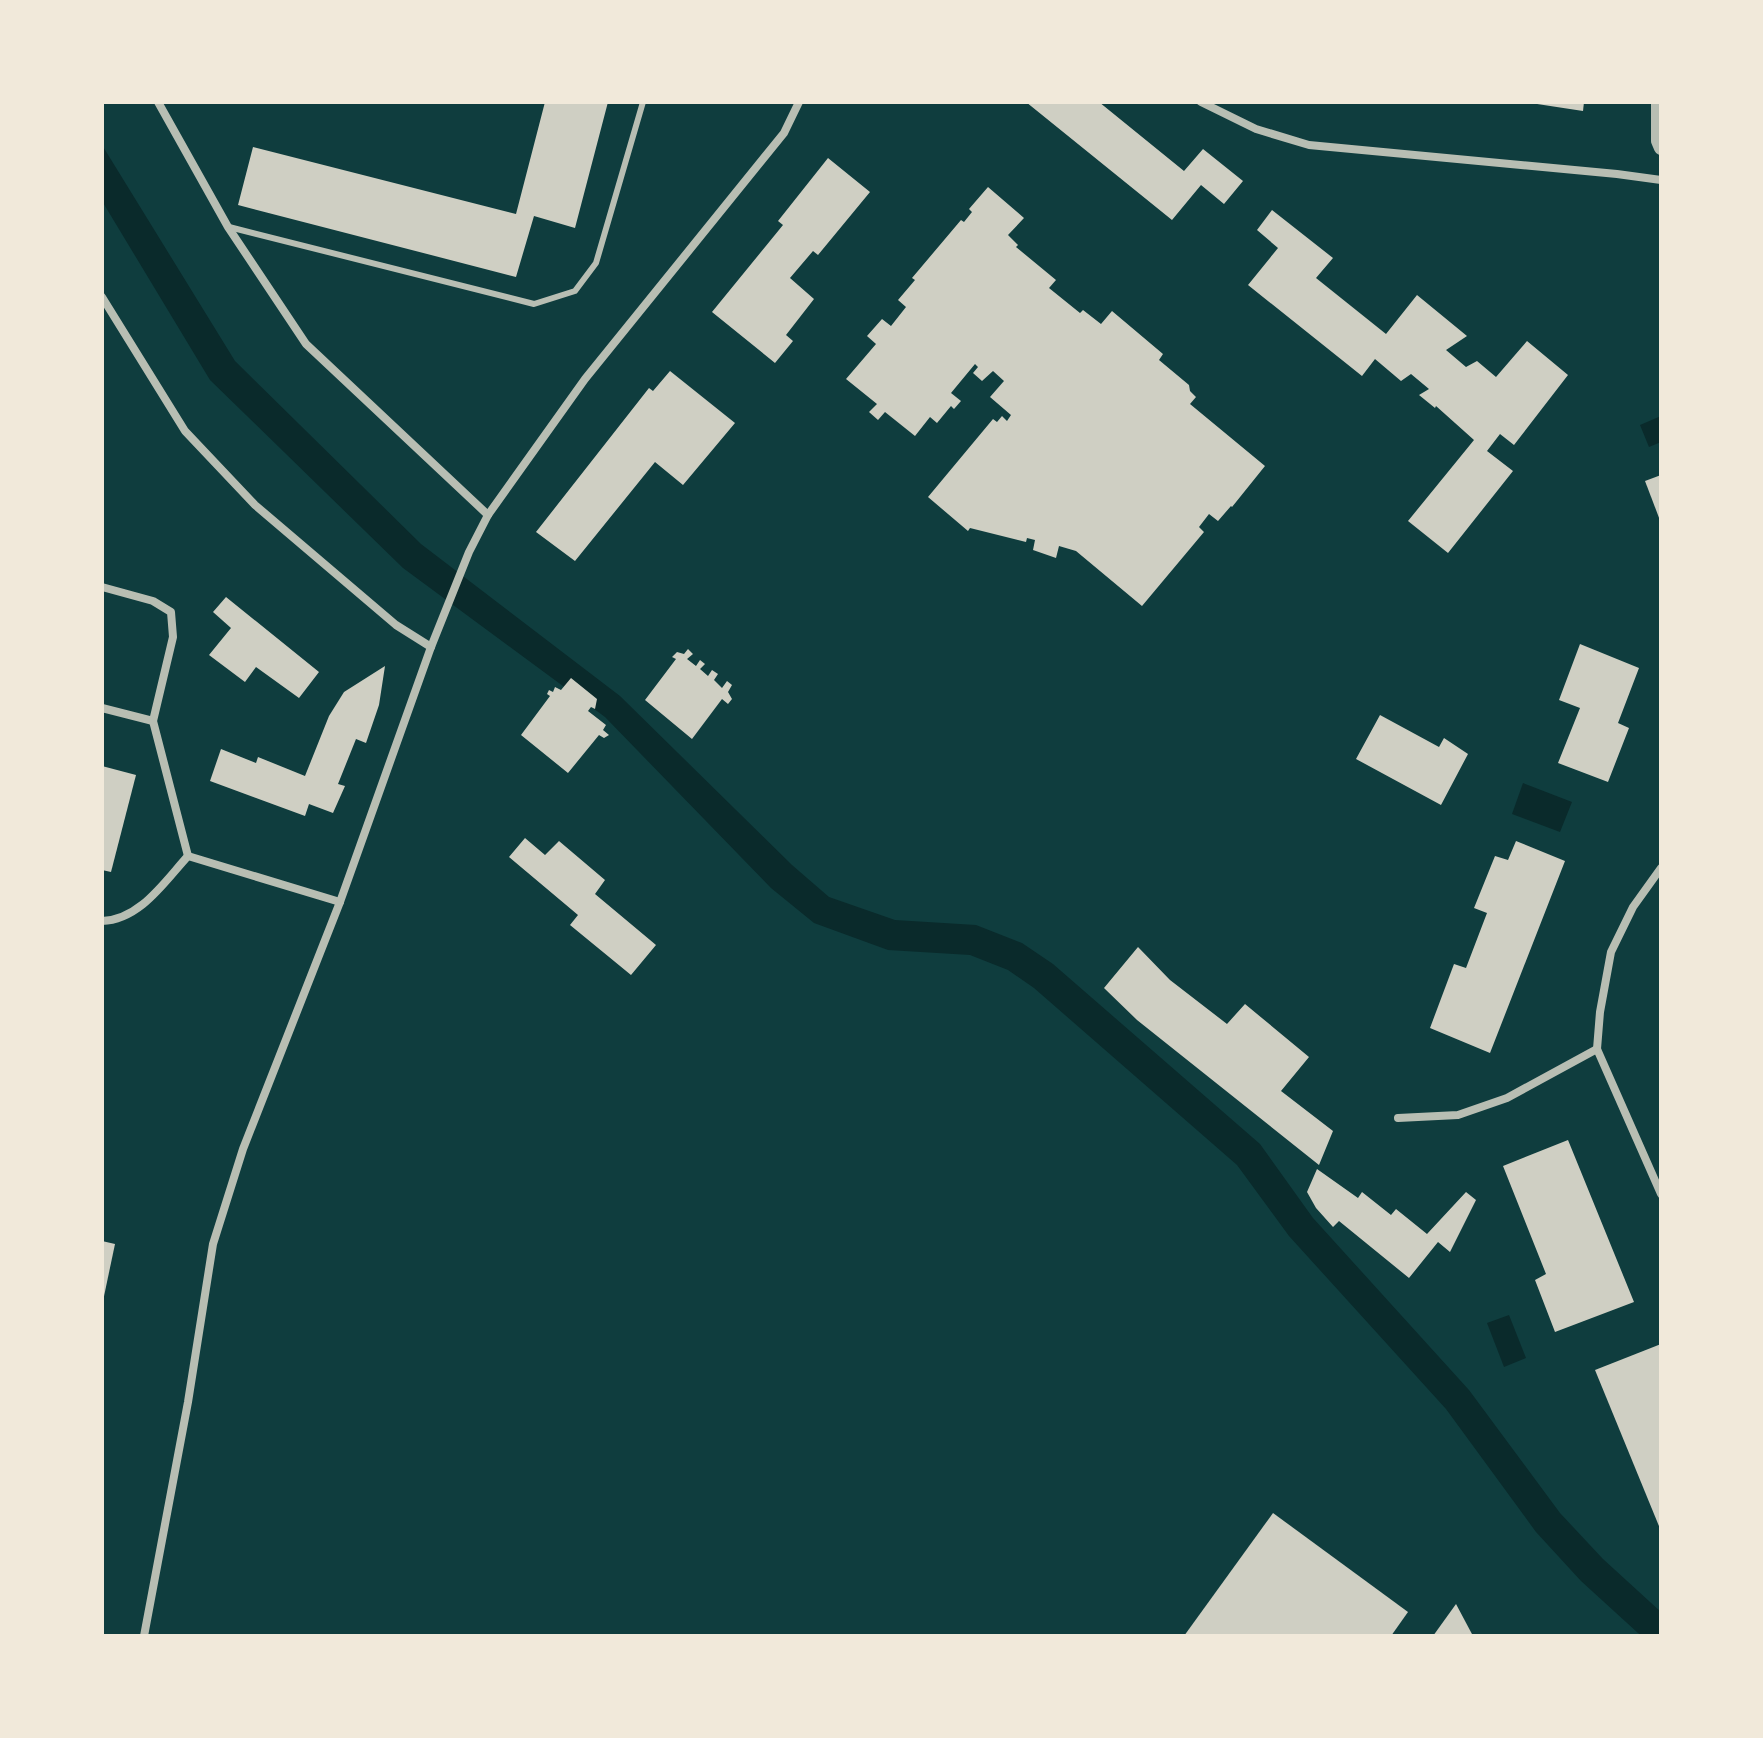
<svg xmlns="http://www.w3.org/2000/svg" width="1763" height="1738" viewBox="0 0 1763 1738" font-family="'Roboto Serif',serif">
<style>
.water{fill:#0a2a2b}
.building{fill:#cfcfc3}
.lines{fill:none;stroke-linecap:round;stroke-linejoin:round}
.service{stroke:#b8beb3;stroke-width:6}
.minor{stroke:#b8beb3;stroke-width:8}
.tertiary{stroke:#b8beb3;stroke-width:14}
</style>
<rect width="100%" height="100%" fill="#0f3d3e"/>
<g class="water">
<path d="M102,145L235,361L421,544L620,696L792,865L829,897L895,920L976,925L1022,943L1053,964L1260,1144L1313,1218L1469,1390L1560,1513L1603,1559L1661,1612V1636H1642L1638,1633L1581,1581L1536,1532L1446,1409L1289,1236L1237,1165L1034,988L1008,970L970,955L888,950L814,923L771,888L605,717L403,568L210,380L102,201Z"/>
<path d="M1661,416V442L1649,447L1640,425Z"/>
<path d="M1523,783L1572,802L1560,832L1512,814Z"/>
<path d="M1509,1315L1526,1358L1504,1367L1487,1323Z"/>
</g>
<g class="building">
<path d="M545,102H608L575,228L534,216L516,277L238,205L253,147L516,214Z"/>
<path d="M1026,102H1099L1184,171L1203,149L1243,181L1224,204L1201,185L1172,220Z"/>
<path d="M1524,102H1584L1583,111Z"/>
<path d="M828,158L870,192L818,255L813,251L790,278L814,299L786,335L793,341L775,363L712,312L783,225L778,221Z"/>
<path d="M988,187L1024,218L1008,235L1018,245L1016,247L1056,280L1049,288L1080,313L1083,310L1101,324L1112,311L1163,354L1159,360L1189,385L1190,391L1196,397L1190,404L1265,466L1232,507L1231,506L1218,521L1209,514L1199,527L1204,532L1142,606L1076,551L1059,546L1056,558L1033,550L1035,540L1027,538L1026,542L970,528L968,531L928,497L993,419L997,422L1002,416L1007,421L1011,415L990,397L1004,381L993,371L982,381L973,373L978,367L975,364L951,393L961,401L954,409L951,406L937,423L930,417L915,436L885,412L878,420L869,412L877,404L846,379L876,344L867,336L882,319L891,326L906,307L898,300L915,280L912,278L961,220L964,222L972,212L969,209Z"/>
<path d="M1272,210L1333,258L1316,278L1386,334L1417,295L1467,336L1446,350L1466,367L1477,361L1496,377L1527,341L1568,375L1514,445L1500,434L1487,451L1513,471L1448,553L1408,521L1474,440L1436,406L1435,408L1419,395L1429,389L1411,374L1401,381L1375,359L1362,376L1248,285L1278,248L1257,230Z"/>
<path d="M670,371L735,423L683,485L655,462L575,561L536,532L649,388L653,391Z"/>
<path d="M1661,475V523L1645,481Z"/>
<path d="M226,597L319,672L299,698L256,667L245,682L209,655L231,628L213,612Z"/>
<path d="M1580,644L1639,668L1618,723L1629,728L1608,782L1558,763L1580,708L1559,700Z"/>
<path d="M688,649L693,654L687,659L696,666L700,660L705,664L700,669L708,676L712,670L718,674L714,680L722,688L727,681L732,685L728,692L732,699L728,704L722,699L692,739L645,700L676,659L672,657L677,652L684,654Z"/>
<path d="M385,666L379,705L366,743L356,739L338,784L345,786L333,813L309,804L305,816L210,781L221,749L256,763L258,757L305,776L329,716L344,692Z"/>
<path d="M571,678L597,699L595,709L591,707L588,711L606,725L603,730L609,735L604,738L599,735L568,773L521,735L550,696L547,694L549,690L553,692L555,687L561,690Z"/>
<path d="M1380,715L1439,747L1444,738L1468,754L1441,805L1356,759Z"/>
<path d="M102,766L136,775L111,872L102,870Z"/>
<path d="M525,838L545,855L559,841L605,880L595,894L656,945L631,975L570,925L578,915L509,857Z"/>
<path d="M1516,841L1565,861L1490,1053L1430,1028L1454,964L1466,968L1487,913L1474,908L1495,856L1508,860Z"/>
<path d="M1138,947L1170,980L1227,1024L1245,1004L1309,1057L1281,1091L1333,1131L1319,1165L1137,1020L1104,988Z"/>
<path d="M1568,1140L1634,1302L1555,1332L1535,1280L1546,1274L1503,1166Z"/>
<path d="M1317,1169L1358,1198L1362,1192L1391,1215L1396,1209L1427,1234L1466,1192L1476,1200L1450,1252L1438,1242L1409,1278L1339,1221L1333,1227L1316,1208L1307,1192Z"/>
<path d="M102,1241L115,1244L103,1301H102Z"/>
<path d="M1661,1344V1531L1595,1370Z"/>
<path d="M1273,1513L1408,1612L1391,1636H1184Z"/>
<path d="M1456,1604L1473,1636H1433Z"/>
</g>
<g class="lines">
<path class="service" d="M229,227L534,304L575,291L596,263L643,102"/>
<g class="minor">
<path d="M158,102L228,227L306,344L488,515"/>
<path d="M1201,102L1256,129L1309,145L1617,174L1661,180"/>
<path d="M102,297L185,431L255,505L396,625L431,647"/>
<path d="M102,587L153,601L171,612L173,637L153,721L188,856"/>
<path d="M102,708L153,721"/>
<path d="M188,856L340,902"/>
<path d="M1661,868L1633,907L1611,952L1600,1012L1597,1049L1661,1194"/>
<path d="M102,921C140,920 165,881 188,856"/>
<path d="M1398,1118L1458,1115L1507,1098L1597,1049"/>
<path d="M144,1636L188,1402L213,1244L243,1149L340,902L431,647L469,552L488,515L585,379L784,133L799,102"/>
</g>
<path class="tertiary" d="M1658,102V141L1661,148"/>
</g>
<rect width="1763" height="1738" fill="none" stroke="#f1e9da" stroke-width="208"/>
</svg>
